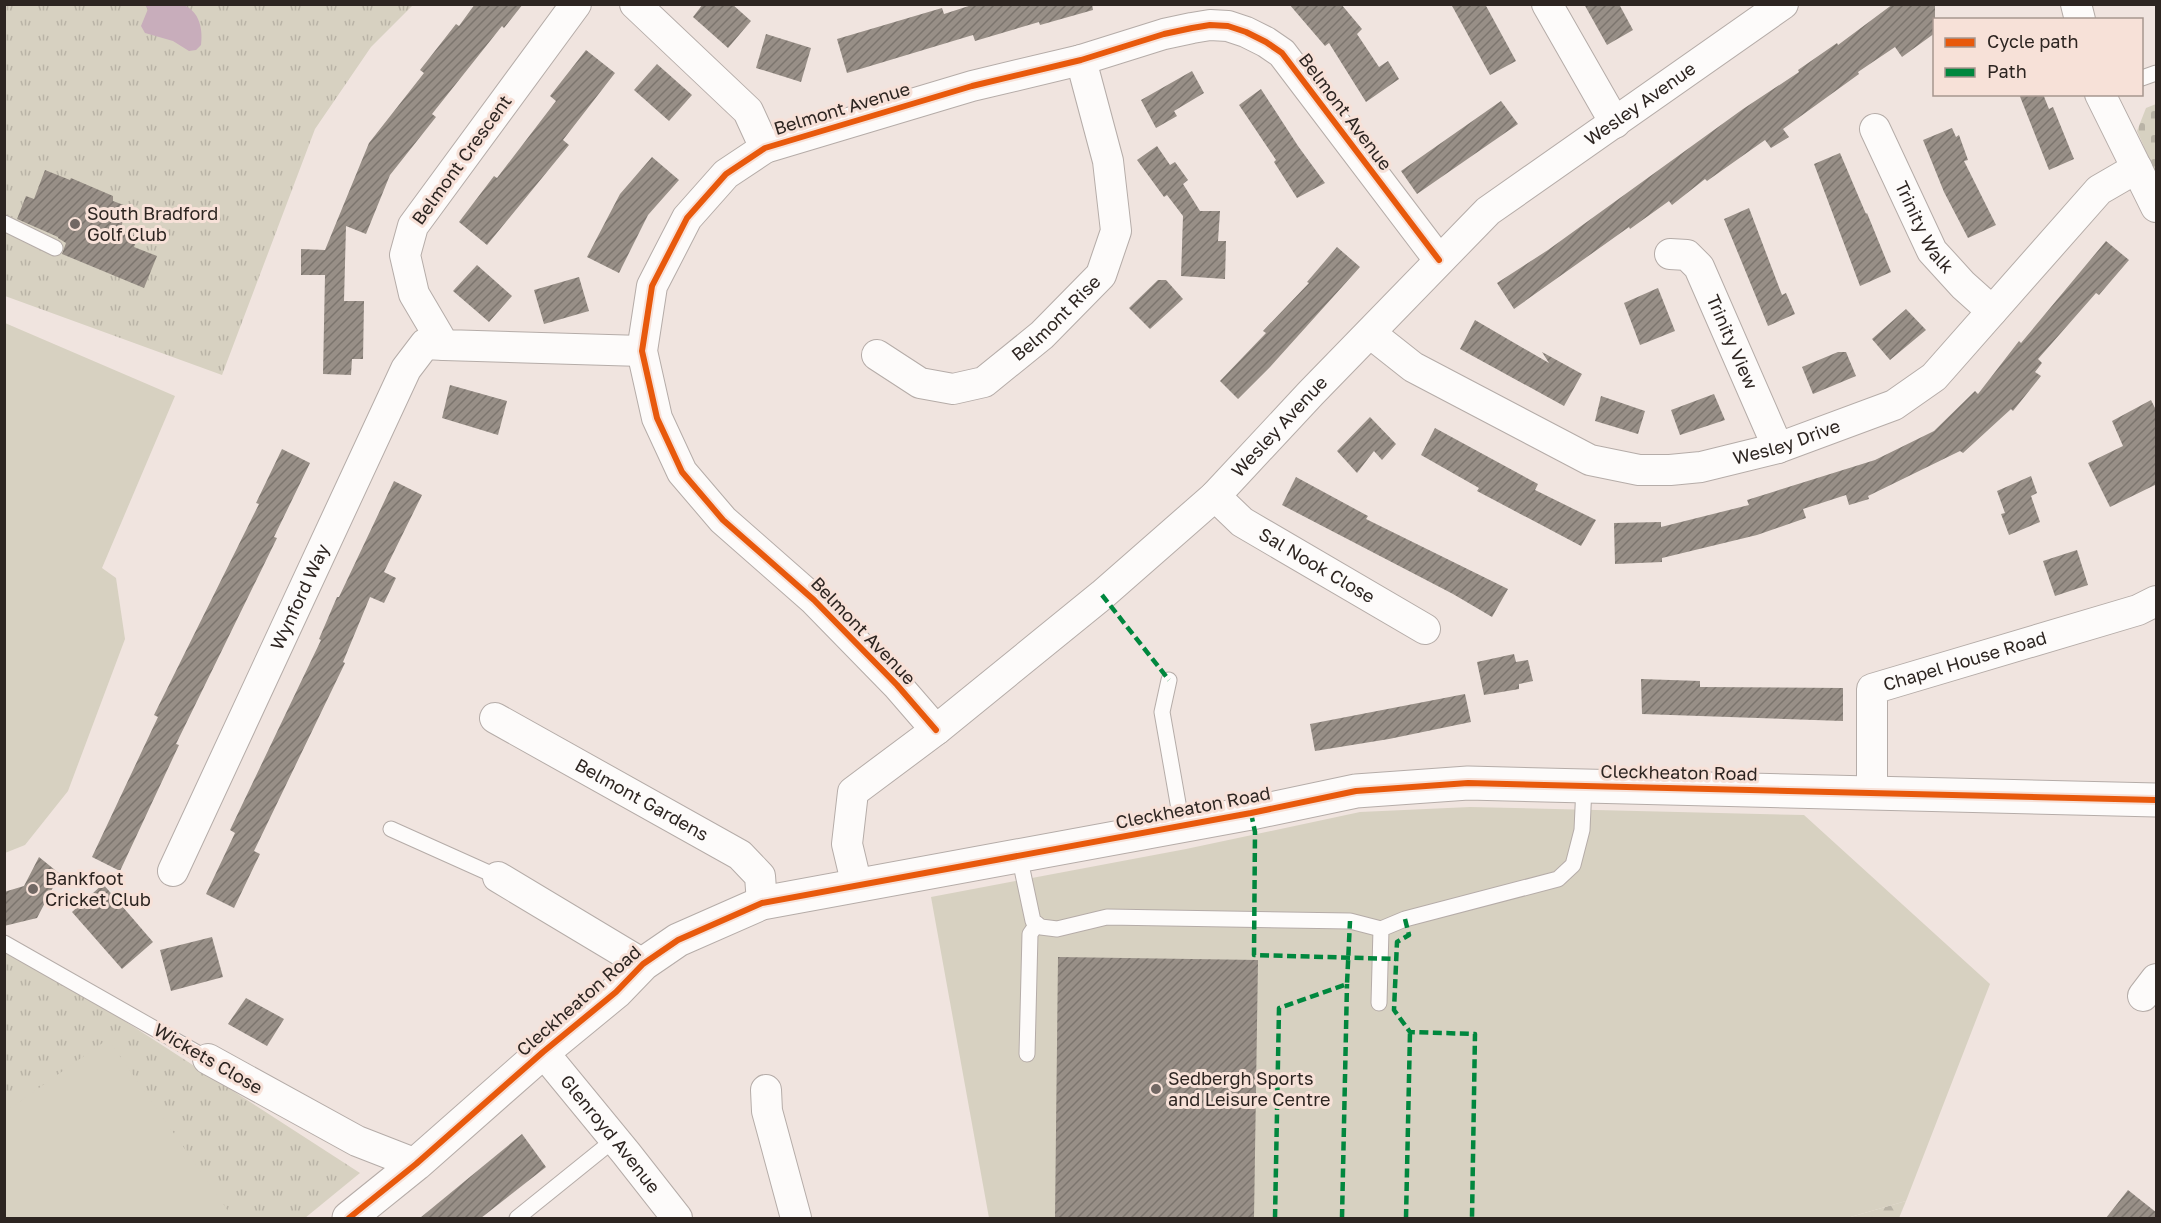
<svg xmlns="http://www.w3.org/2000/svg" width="2161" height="1223" viewBox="0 0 2161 1223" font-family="'Golos Text',sans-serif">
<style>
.grass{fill:url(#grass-tufts)}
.forest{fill:url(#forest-firs)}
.cemetery{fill:url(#cemetery-stones)}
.park{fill:#d7d1c1}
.water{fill:#c8adbb}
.building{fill:url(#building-hatch)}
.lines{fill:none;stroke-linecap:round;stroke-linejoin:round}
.service-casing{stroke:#b5aca8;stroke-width:17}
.minor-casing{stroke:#b5aca8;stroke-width:32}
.tertiary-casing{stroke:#b5aca8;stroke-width:35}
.service{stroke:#fdfbfa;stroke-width:15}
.minor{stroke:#fdfbfa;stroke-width:30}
.tertiary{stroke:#fdfbfa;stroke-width:33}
.quiet{stroke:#00873e;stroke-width:4.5;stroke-dasharray:9 4.5;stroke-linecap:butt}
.cycleway-casing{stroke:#f7e1d8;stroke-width:10}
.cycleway{stroke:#e8590c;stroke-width:6}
.poi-dot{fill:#716864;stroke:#f7e1d8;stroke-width:2}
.labels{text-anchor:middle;stroke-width:6;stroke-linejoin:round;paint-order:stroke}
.street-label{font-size:18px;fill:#2d2521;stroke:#f7e1d8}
.poi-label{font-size:18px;fill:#2d2521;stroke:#f7e1d8;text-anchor:start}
</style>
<defs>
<pattern id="grass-tufts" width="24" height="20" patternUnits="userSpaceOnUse" patternTransform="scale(1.5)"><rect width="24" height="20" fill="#d7d1c1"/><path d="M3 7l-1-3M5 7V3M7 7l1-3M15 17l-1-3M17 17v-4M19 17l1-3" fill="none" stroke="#b9b3a6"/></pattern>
<pattern id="forest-firs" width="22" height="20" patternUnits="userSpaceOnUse" patternTransform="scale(1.5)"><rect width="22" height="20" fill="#d7d1c1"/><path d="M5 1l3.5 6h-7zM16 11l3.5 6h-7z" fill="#b9b3a6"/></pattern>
<pattern id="cemetery-stones" width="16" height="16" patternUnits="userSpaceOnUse" patternTransform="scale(1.5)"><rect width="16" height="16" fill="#d7d1c1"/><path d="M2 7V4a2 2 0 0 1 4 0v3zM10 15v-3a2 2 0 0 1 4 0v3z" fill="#b9b3a6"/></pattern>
<pattern id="building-hatch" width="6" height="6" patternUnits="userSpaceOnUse" patternTransform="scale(1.5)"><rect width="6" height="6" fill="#988f87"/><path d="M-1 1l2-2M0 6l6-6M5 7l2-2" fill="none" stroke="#7c756e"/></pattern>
</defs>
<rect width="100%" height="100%" fill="#f0e4df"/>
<g class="grass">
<path d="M4,5H413L371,47L315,129L222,375L5,296Z"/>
<path d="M4,943L360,1173L305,1218H5Z"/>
</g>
<path class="forest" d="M1906,1201L1899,1218H1847Z"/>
<path class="cemetery" d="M2156,104V174L2137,131L2146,108Z"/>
<g class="park">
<path d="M5,323L175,396L102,568L116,578L125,639L68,791L25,845L5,853Z"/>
<path d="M1470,807L1804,815L1990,984L1906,1201L1847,1218H989L931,897L1186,849L1360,812Z"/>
<path d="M108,1039L233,1218H5V1112Z"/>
</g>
<path class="water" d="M145,5C154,4 175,2 183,5C200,11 203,30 201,45L196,50L189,51L173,41L145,33L141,26L148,9Z"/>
<g class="building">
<path d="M475,4H523L504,28L502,26L432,114L436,117L390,175L366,234L346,226L344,301H364L363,359H352L351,375L323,374L325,275H301V249L325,250L369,143L424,73L420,70L456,24L459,26Z"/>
<path d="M703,4H732L751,21L728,48L693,17Z"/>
<path d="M975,4H1092L1093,10L1040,25L1039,22L975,41L973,35L847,73L837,39L942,8L944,14Z"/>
<path d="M1289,4H1341L1362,29L1357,34L1379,67L1388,61L1399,79L1366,102L1329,43L1325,46Z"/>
<path d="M1451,4H1485L1516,61L1490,75Z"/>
<path d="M1584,4H1619L1633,30L1607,45Z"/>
<path d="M1893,4H1935V33L1902,57L1895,47L1858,72L1859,74L1783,129L1789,137L1771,148L1765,140L1707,181L1705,179L1672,205L1669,201L1630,229L1629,227L1514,309L1497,283L1548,250L1743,109L1799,72L1798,70L1837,43L1838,45Z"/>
<path d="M766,34L811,48L801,82L756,68Z"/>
<path d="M586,50L615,73L563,140L569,145L487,245L459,222L494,176L497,178L556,101L550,96Z"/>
<path d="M657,64L692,95L669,121L634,90Z"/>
<path d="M1192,71L1204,93L1174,111L1177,116L1156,128L1141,100Z"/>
<path d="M1261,89L1298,146L1325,183L1297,198L1274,162L1276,160L1239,105Z"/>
<path d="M2019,94H2043L2049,109L2053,107L2074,159L2049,170Z"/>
<path d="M1501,101L1518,124L1417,194L1401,171Z"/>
<path d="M1952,128L1956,137L1959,135L1968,160L1964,161L1996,225L1968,238L1944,192L1923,140Z"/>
<path d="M1157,146L1170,165L1175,162L1188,180L1183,184L1200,211H1220L1218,241H1226L1225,279L1181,276L1183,216L1167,195L1164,197L1137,160Z"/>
<path d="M1840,153L1866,214L1867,213L1891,272L1860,286L1814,164Z"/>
<path d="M652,157L679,180L648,215L619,273L587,257L620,194Z"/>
<path d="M45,170L70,180L71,178L113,196V201L129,207L120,229L138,237L134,247L157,256L144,288L62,254L66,243L58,238V237L17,219L26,196L34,199Z"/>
<path d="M1749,208L1782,295L1786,293L1795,314L1768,326L1724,219Z"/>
<path d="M2106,241L2129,260L2099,295L2096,293L2038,359L2042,363L2035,372L2041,376L2013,411L2011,409L1963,453L1960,451L1868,496L1869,499L1849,505L1846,495L1803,509L1806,518L1757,535L1662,558V562L1615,564L1614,523L1661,522V527L1749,505L1747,500L1875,460L1934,431L1975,391L1978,394L2019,341L2021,343Z"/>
<path d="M1337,247L1360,267L1270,367L1238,399L1220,381L1266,333L1263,331L1309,283L1307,282Z"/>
<path d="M477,265L512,296L489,322L453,291Z"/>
<path d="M579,277L589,311L544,324L534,290Z"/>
<path d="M1158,280H1166L1183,299L1150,329L1129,308Z"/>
<path d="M1658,288L1675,331L1640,345L1624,303Z"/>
<path d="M1906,309L1926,330L1890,360L1872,339Z"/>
<path d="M1475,320L1549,363L1542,352L1582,374L1564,406L1460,349Z"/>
<path d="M1838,352H1846L1856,376L1813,394L1802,367Z"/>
<path d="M450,385L507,401L498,435L442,418Z"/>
<path d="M1714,394L1725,420L1680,435L1671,410Z"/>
<path d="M1601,396L1645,411L1638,434L1595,421Z"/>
<path d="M2151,400L2157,412V484L2110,507L2088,463L2123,446L2112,421Z"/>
<path d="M1370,417L1396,444L1382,460L1374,451L1357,473L1337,451Z"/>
<path d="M1435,428L1538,484L1535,490L1596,520L1581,546L1477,491L1479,488L1421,455Z"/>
<path d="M282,449L310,463L274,537L277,538L176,744L179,745L120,871L92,857L158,717L154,715L259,504L256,503Z"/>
<path d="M2031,476L2037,493L2031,496L2040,522L2009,535L2001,514L2005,513L1997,491Z"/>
<path d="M1296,477L1368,516L1366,519L1508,589L1492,617L1453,594L1282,505Z"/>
<path d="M394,481L422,495L384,572L396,578L384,603L370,597L343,662L345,663L254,851L260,854L234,908L206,894L235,833L230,830L321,640L319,639L337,597H339Z"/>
<path d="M2077,550L2088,585L2055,596L2043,561Z"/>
<path d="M1514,654L1516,662L1528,660L1533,681L1519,684V689L1484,695L1477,662Z"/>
<path d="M1641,679L1700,681V687L1843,688V721L1642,714Z"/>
<path d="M1465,694L1471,722L1389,739L1315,751L1310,724Z"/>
<path d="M39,857L60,874L37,918L4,926V892L24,886Z"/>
<path d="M103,884L153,942L122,969L72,912Z"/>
<path d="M212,937L223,977L171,991L160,950Z"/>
<path d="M1058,957L1258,960L1254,1218H1055Z"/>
<path d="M246,998L284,1019L267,1046L228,1024Z"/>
<path d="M522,1134L546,1167L481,1218H420Z"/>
<path d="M2128,1190L2157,1213V1218H2106Z"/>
</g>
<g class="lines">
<g class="service-casing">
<g id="service">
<path d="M2142,78L2156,73"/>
<path d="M4,223L55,248"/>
<path d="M1169,680L1162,712L1182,826"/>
<path d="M391,829L498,877"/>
<path d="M1019,855L1033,921L1041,927L1057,929L1107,917L1350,921L1381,929"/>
<path d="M4,943L208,1059"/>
<path d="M1379,1003L1381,929L1405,919L1558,879L1573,865L1582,830L1584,786"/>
<path d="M1027,1054L1030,934L1037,924"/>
<path d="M517,1218L615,1139"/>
</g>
</g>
<g class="minor-casing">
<g id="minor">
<path d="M576,4L413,226L405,255L414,294L444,345L642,351"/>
<path d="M635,4L748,111L765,148"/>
<path d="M1547,4L1615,123"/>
<path d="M2076,4L2080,20"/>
<path d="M2100,94L2156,207"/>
<path id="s1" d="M1875,129L1932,251L1963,285L1992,311"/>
<path id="s2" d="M1670,254L1687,255L1699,267L1778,448"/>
<path id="s3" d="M1370,333L1413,367L1590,460L1639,470H1670L1701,467L1778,448L1894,405L1934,377L2099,190L2137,168"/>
<path id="s4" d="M877,355L920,383L953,389L984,382L1042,335L1101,275L1116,231L1108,161L1081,60"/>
<path id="s5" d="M1215,496L1242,522L1425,629"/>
<path id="s6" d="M495,718L740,855L760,876L762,903"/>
<path d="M936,730L897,685L814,600L723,520L682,472L657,418L642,351L652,286L687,218L726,174L765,148L972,86L1081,60L1164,34L1192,28L1210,25L1228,26L1246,32L1266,42L1282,53L1439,260"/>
<path id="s7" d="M1872,793V689L2138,610L2156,601"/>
<path id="s8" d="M173,871L406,369L425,344L444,345"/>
<path d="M498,877L643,964"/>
<path id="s9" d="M857,886L847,844L853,792L936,730L1102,595L1215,496L1311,393L1488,211L1783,4"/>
<path d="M2143,996L2156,979"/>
<path id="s10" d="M543,1052L626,1153L677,1218"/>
<path d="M208,1059L357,1141L416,1164"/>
<path d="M766,1090L767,1111L796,1218"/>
</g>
</g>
<g class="tertiary-casing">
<path id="tertiary" d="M349,1218L416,1164L543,1052L616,992L643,964L678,940L762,903L1251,813L1356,791L1468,783L2156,800"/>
</g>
<use href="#service" class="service"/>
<use href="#minor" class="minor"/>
<use href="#tertiary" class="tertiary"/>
<g class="quiet">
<path d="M1102,595L1169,680"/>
<path d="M1251,813L1255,832L1254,955L1396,959"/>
<path d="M1405,919L1409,935L1397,942L1394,1010L1410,1032L1475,1034L1472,1218"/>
<path d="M1275,1218L1279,1008L1347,984L1350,921"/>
<path d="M1342,1218L1347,984"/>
<path d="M1406,1218L1410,1032"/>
</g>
<g class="cycleway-casing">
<g id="cycleway">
<path d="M936,730L897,685L814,600L723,520L682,472L657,418L642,351L652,286L687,218L726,174L765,148L972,86L1081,60L1164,34L1192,28L1210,25L1228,26L1246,32L1266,42L1282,53L1439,260"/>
<path d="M349,1218L416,1164L543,1052L616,992L643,964L678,940L762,903L1251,813L1356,791L1468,783L2156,800"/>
</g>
</g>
<use href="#cycleway" class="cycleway"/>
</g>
<g class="poi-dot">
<circle cx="75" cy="224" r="6"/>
<circle cx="33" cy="889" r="6"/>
<circle cx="1156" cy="1089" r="6"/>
</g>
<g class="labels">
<g class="street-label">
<text dy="6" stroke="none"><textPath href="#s9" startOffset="1144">Wesley Avenue</textPath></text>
<text transform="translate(842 109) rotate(-17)" y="6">Belmont Avenue</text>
<text transform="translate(1345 112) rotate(53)" y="6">Belmont Avenue</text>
<text transform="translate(462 160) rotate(-54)" y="6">Belmont Crescent</text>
<text dy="6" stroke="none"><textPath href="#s1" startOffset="110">Trinity Walk</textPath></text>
<text dy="6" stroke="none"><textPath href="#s4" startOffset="213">Belmont Rise</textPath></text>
<text dy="6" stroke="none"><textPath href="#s2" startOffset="116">Trinity View</textPath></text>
<text dy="6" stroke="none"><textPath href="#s9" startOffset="658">Wesley Avenue</textPath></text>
<text dy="6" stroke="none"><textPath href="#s3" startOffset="456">Wesley Drive</textPath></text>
<text dy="6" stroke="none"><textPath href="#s5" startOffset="124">Sal Nook Close</textPath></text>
<text dy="6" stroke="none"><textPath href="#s8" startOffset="302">Wynford Way</textPath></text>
<text transform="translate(863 631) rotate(46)" y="6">Belmont Avenue</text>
<text dy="6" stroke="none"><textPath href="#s7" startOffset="201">Chapel House Road</textPath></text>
<text transform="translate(1679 773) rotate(1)" y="6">Cleckheaton Road</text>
<text dy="6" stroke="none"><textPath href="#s6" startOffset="168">Belmont Gardens</textPath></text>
<text transform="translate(1193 808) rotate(-11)" y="6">Cleckheaton Road</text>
<text transform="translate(579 1001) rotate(-41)" y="6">Cleckheaton Road</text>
<text transform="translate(208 1059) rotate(30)" y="6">Wickets Close</text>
<text dy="6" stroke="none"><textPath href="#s10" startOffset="106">Glenroyd Avenue</textPath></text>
</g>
<g class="poi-label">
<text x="87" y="220">South Bradford<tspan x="87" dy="21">Golf Club</tspan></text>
<text x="45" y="885">Bankfoot<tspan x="45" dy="21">Cricket Club</tspan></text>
<text x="1168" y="1085">Sedbergh Sports<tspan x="1168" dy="21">and Leisure Centre</tspan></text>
</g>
</g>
<rect width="2161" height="1223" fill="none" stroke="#2d2521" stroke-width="12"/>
<rect x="1933" y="18" width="210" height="78" fill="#f7e1d8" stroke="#a6968f" stroke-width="1.5"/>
<rect x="1945" y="38" width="30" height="9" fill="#e8590c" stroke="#a6968f" stroke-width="1.5"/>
<text x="1987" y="48" font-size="18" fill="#2d2521">Cycle path</text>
<rect x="1945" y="68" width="30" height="9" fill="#00873e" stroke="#a6968f" stroke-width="1.5"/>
<text x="1987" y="78" font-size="18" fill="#2d2521">Path</text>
</svg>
